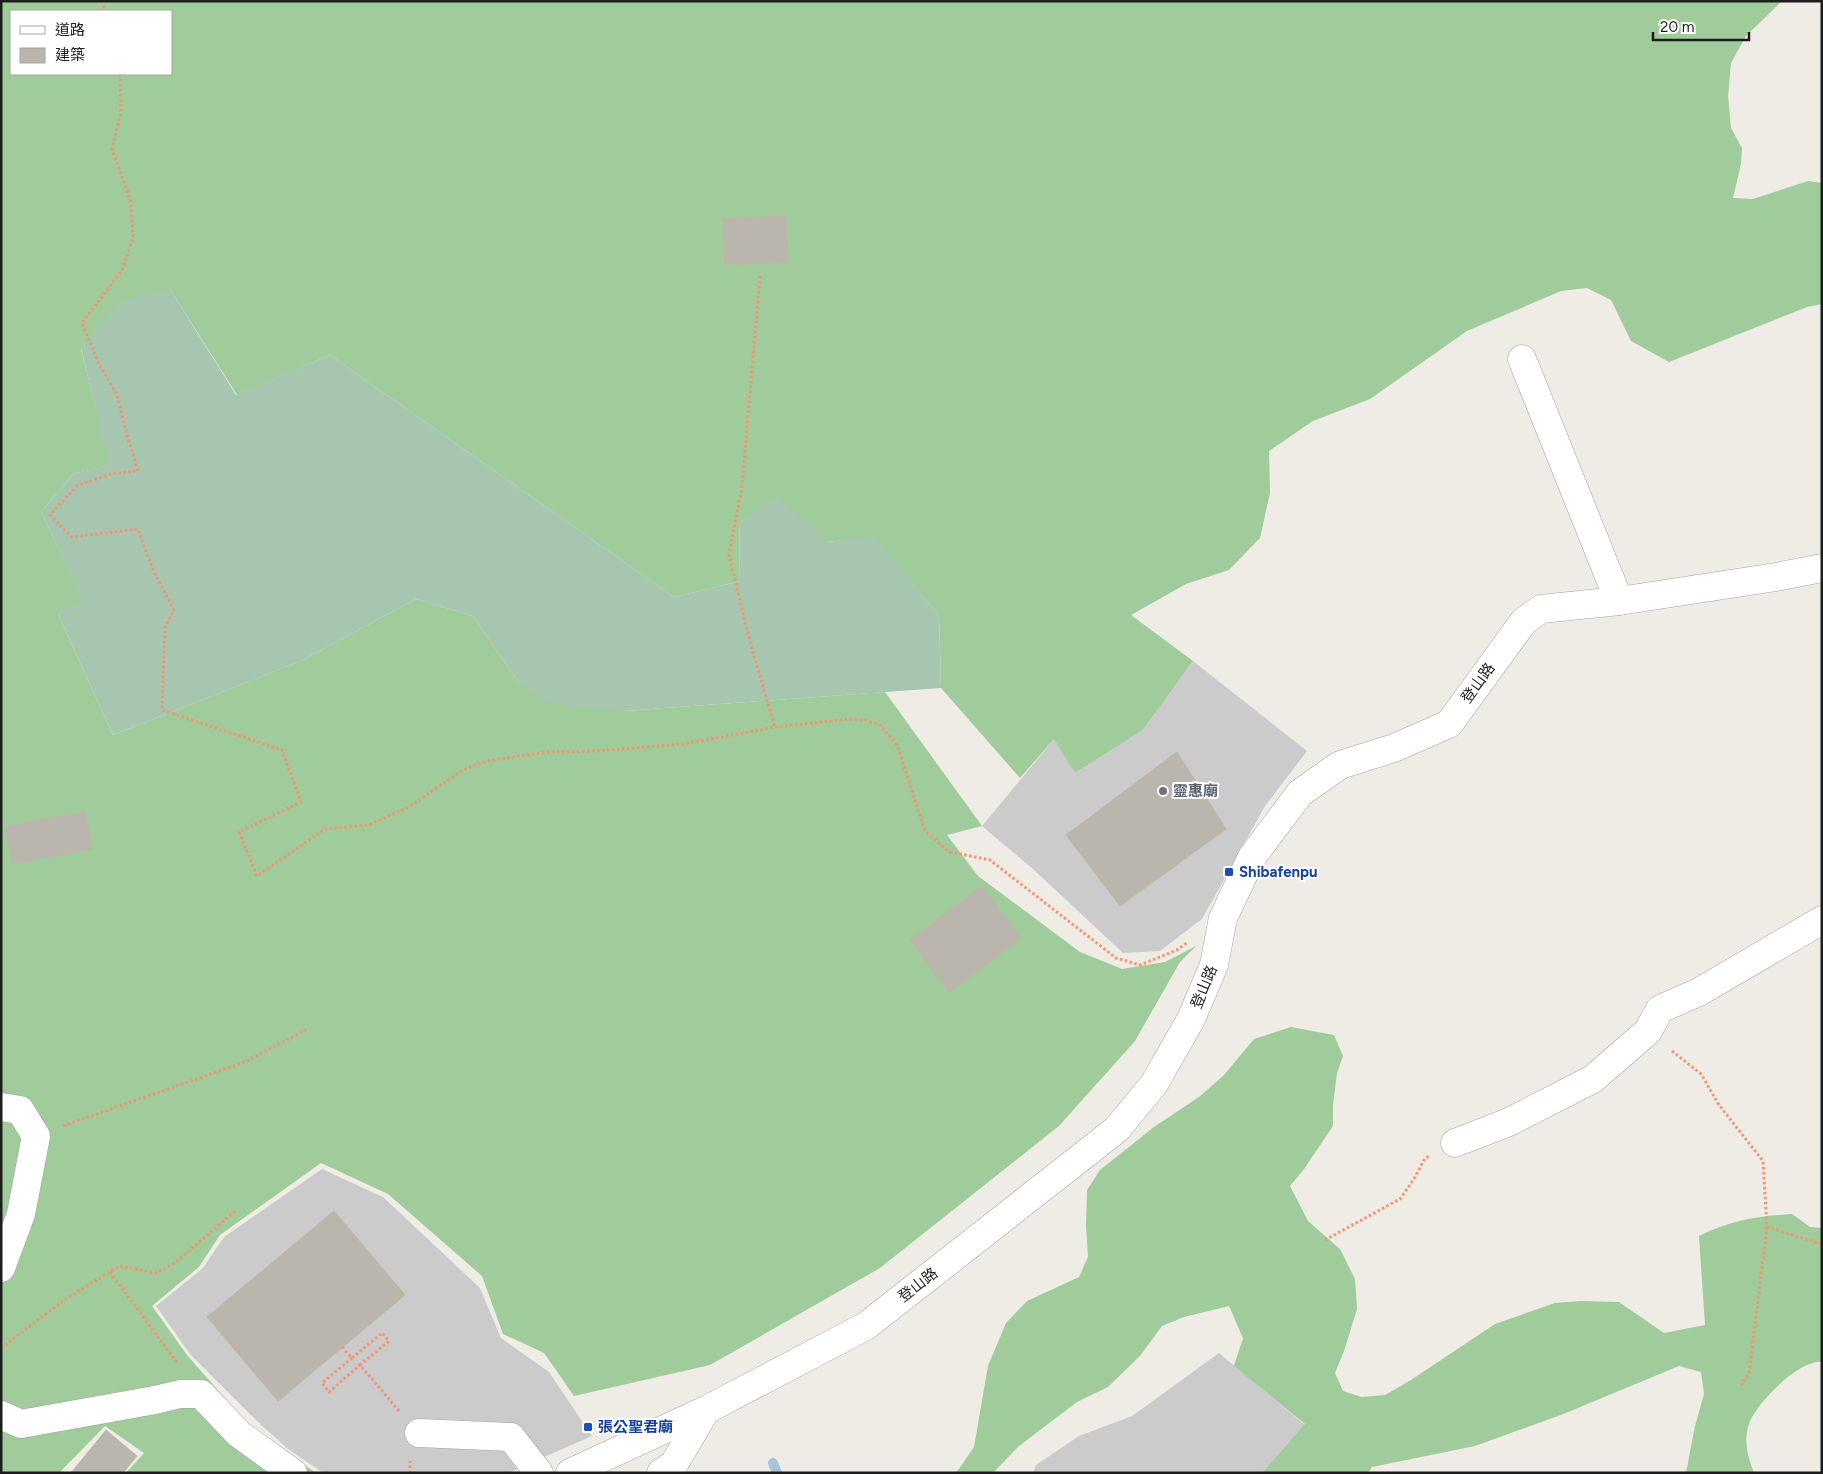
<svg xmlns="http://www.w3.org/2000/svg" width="1823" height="1474" viewBox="0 0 1823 1474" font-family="Figtree,'Noto Sans TC',sans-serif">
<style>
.religious{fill:#cbcbcb}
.forest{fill:#a0cb9a;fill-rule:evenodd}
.cemetery{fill:#a6c6b0}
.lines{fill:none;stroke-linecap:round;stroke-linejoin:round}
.stream{stroke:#a6c5da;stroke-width:10}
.building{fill:#bab5ad;stroke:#bfb6a7}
.minor-casing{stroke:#a4a4a4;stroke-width:29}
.path{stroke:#f39570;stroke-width:3;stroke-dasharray:2.5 2.5;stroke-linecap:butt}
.minor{stroke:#fff;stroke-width:28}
.worship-dot{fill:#6b7280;stroke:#fff;stroke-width:2}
.transit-dot{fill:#1a4fb4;stroke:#fff;stroke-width:2}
.labels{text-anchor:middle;stroke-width:4;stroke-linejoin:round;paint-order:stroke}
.street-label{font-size:15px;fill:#1d1d1d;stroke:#fff}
.worship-label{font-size:15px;font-weight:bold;fill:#5b616d;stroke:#fff;text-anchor:start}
.transit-label{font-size:15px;font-weight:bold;fill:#164399;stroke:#fff;text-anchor:start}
</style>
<rect width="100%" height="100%" fill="#eeece4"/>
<g class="religious">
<path d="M1193,661L1307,751L1265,806L1202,919L1160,951L1123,953L1034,870L982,826L1055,738L1075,773L1143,730Z"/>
<path d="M322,1169L383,1197L480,1288L501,1338L549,1372L592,1436L508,1473H323L288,1449L258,1422L190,1354L156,1306L203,1268L224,1237Z"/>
<path d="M1219,1353L1305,1425L1262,1473H1033L1036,1465L1079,1436L1132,1416Z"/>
</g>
<g class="forest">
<path d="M1,1H1782L1746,36L1731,63L1728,96L1731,128L1742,148L1741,164L1733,198L1753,199L1808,181L1822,183V304L1807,307L1669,362L1631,341L1611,300L1587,288L1561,291L1467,331L1370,399L1313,421L1269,451L1270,493L1260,538L1229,570L1186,584L1131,615L1193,661L1143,730L1075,773L1054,739L1020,778L941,688L939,615L872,537L828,542L739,522L740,581L674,597L330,355L237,395L170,289L81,349L110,465L73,474L41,512L84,600L58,614L113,735L301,661L416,599L473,616L519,683L624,711L885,692L982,826L947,835L978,876L1080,952L1122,969L1165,962L1196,946L1180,962L1135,1041L1059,1126L880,1268L710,1365L574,1396L544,1353L503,1334L482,1276L388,1194L321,1163L220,1235L199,1267L152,1306L187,1355L251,1428L316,1473H126L144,1453L105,1426L59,1473H1ZM11,11H171V74H11Z"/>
<path d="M1291,1027L1334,1035L1343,1056L1337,1073L1333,1105V1126L1304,1169L1290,1186L1308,1221L1340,1249L1355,1279L1357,1309L1344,1351L1335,1373L1343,1391L1362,1397L1385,1395L1411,1380L1495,1324L1555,1303L1580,1301L1619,1302L1664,1333L1705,1325L1699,1236C1730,1221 1757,1216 1792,1214L1810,1227L1822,1228V1362C1800,1359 1755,1404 1749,1424C1743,1441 1748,1457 1754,1473H1686L1695,1426L1704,1394L1701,1372L1679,1366L1561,1415L1475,1446L1372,1467L1368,1473H1262L1305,1424L1234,1366L1243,1338L1229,1306L1184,1317L1162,1326L1140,1356L1108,1387L1077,1402L1019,1446L993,1473H955L959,1469L974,1447L988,1366L1006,1323L1027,1301L1079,1277L1088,1257L1086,1225L1087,1190L1100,1170L1154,1127L1199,1097L1224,1075L1254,1039Z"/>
</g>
<path class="cemetery" d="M170,289L236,395L330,355L674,597L740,581L739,522L777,497L828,542L872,536L939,615L941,688L624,711L551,704L519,683L473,616L416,599L301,661L113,735L58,614L83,599L41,512L73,474L109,465L81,348L123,300Z"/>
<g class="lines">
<path class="stream" d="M773,1463L777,1473"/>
</g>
<g class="building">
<path d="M786,216L788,262L725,265L723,219Z"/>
<path d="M1177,752L1226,829L1120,906L1066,835Z"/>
<path d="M85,812L92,849L13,864L5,827Z"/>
<path d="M982,886L1021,938L949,993L910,940Z"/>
<path d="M334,1211L405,1295L278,1401L207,1317Z"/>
<path d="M106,1430L137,1456L123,1473H71Z"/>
</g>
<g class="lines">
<g class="minor-casing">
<g id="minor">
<path d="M1522,359L1619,601"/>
<path d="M1,1107L20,1110L36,1136L21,1214L1,1268"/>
<path d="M1455,1143L1509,1122L1593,1079L1648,1031L1660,1009L1699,992L1822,920"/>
<path d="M1,1415L21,1424L155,1400L180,1394H201L239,1434L293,1473"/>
<path d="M419,1433L511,1437L539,1473"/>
<path d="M570,1473L706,1410L866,1326L1117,1129L1154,1084L1191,1019L1214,965L1223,918L1252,857L1300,793L1340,765L1394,748L1449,724L1524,621L1541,609L1619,601L1776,577L1822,568"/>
<path d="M661,1473L674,1464L706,1410"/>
</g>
</g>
<g class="path">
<path d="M101,1L106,11"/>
<path d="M120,74L121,112L112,149L131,202L133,238L122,270L82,323L99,364L117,395L127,435L138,471L111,474L77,486L50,515L72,537L138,529L154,572L174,610L165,627L162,710L282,750L301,802L239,832L257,876L325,829L368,825L407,808L463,770L486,761L548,752L598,751L684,744L775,727L850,719L865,720L880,725L897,745L925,831L950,852L990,860L1116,958L1140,965L1177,950L1188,942"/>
<path d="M760,276L742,487L729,555L751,646L775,727"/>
<path d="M1672,1051L1701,1074L1719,1105L1763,1161L1767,1227L1749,1373L1741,1385"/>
<path d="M63,1126L245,1062L308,1029"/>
<path d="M1767,1227L1822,1244"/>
<path d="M1325,1240L1400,1199L1414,1179L1425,1158L1430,1156"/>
<path d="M110,1272L178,1364"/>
<path d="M342,1347L352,1358L382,1333L389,1341L360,1365L400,1412"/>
<path d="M1,1348L63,1301L119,1266L157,1273L176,1262L235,1211"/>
<path d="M352,1358L322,1383L329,1392L360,1365"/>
<path d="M410,1473V1461"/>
</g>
<use href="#minor" class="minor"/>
</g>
<circle class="worship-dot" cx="1163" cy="791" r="5"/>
<g class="transit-dot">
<rect x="1224" y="867" width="10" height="10" rx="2.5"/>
<rect x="583" y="1422" width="10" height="10" rx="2.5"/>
</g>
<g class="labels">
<g class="street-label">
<text transform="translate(1478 683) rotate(-54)" y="5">登山路</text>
<text transform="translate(1204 987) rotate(-68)" y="5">登山路</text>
<text transform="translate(918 1285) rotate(-38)" y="5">登山路</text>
</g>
<g class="worship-label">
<text x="1173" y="796">靈惠廟</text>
</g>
<g class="transit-label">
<text x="1239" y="877">Shibafenpu</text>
<text x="598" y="1432">張公聖君廟</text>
</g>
</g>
<rect width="1823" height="1474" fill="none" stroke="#1d1d1d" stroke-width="5"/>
<rect x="10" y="10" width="162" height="65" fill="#ffffff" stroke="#a5a5a5"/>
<rect x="20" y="26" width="25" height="8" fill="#ffffff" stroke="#a5a5a5"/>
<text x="55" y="35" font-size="15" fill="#1d1d1d">道路</text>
<rect x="20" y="48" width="25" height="15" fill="#bab5ad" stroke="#a5a5a5"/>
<text x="55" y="60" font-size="15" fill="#1d1d1d">建築</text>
<path d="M1653 32v8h96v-8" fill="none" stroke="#1d1d1d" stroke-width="2.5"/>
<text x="1660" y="32" font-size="15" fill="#1d1d1d" stroke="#ffffff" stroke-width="4" paint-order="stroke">20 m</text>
</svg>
